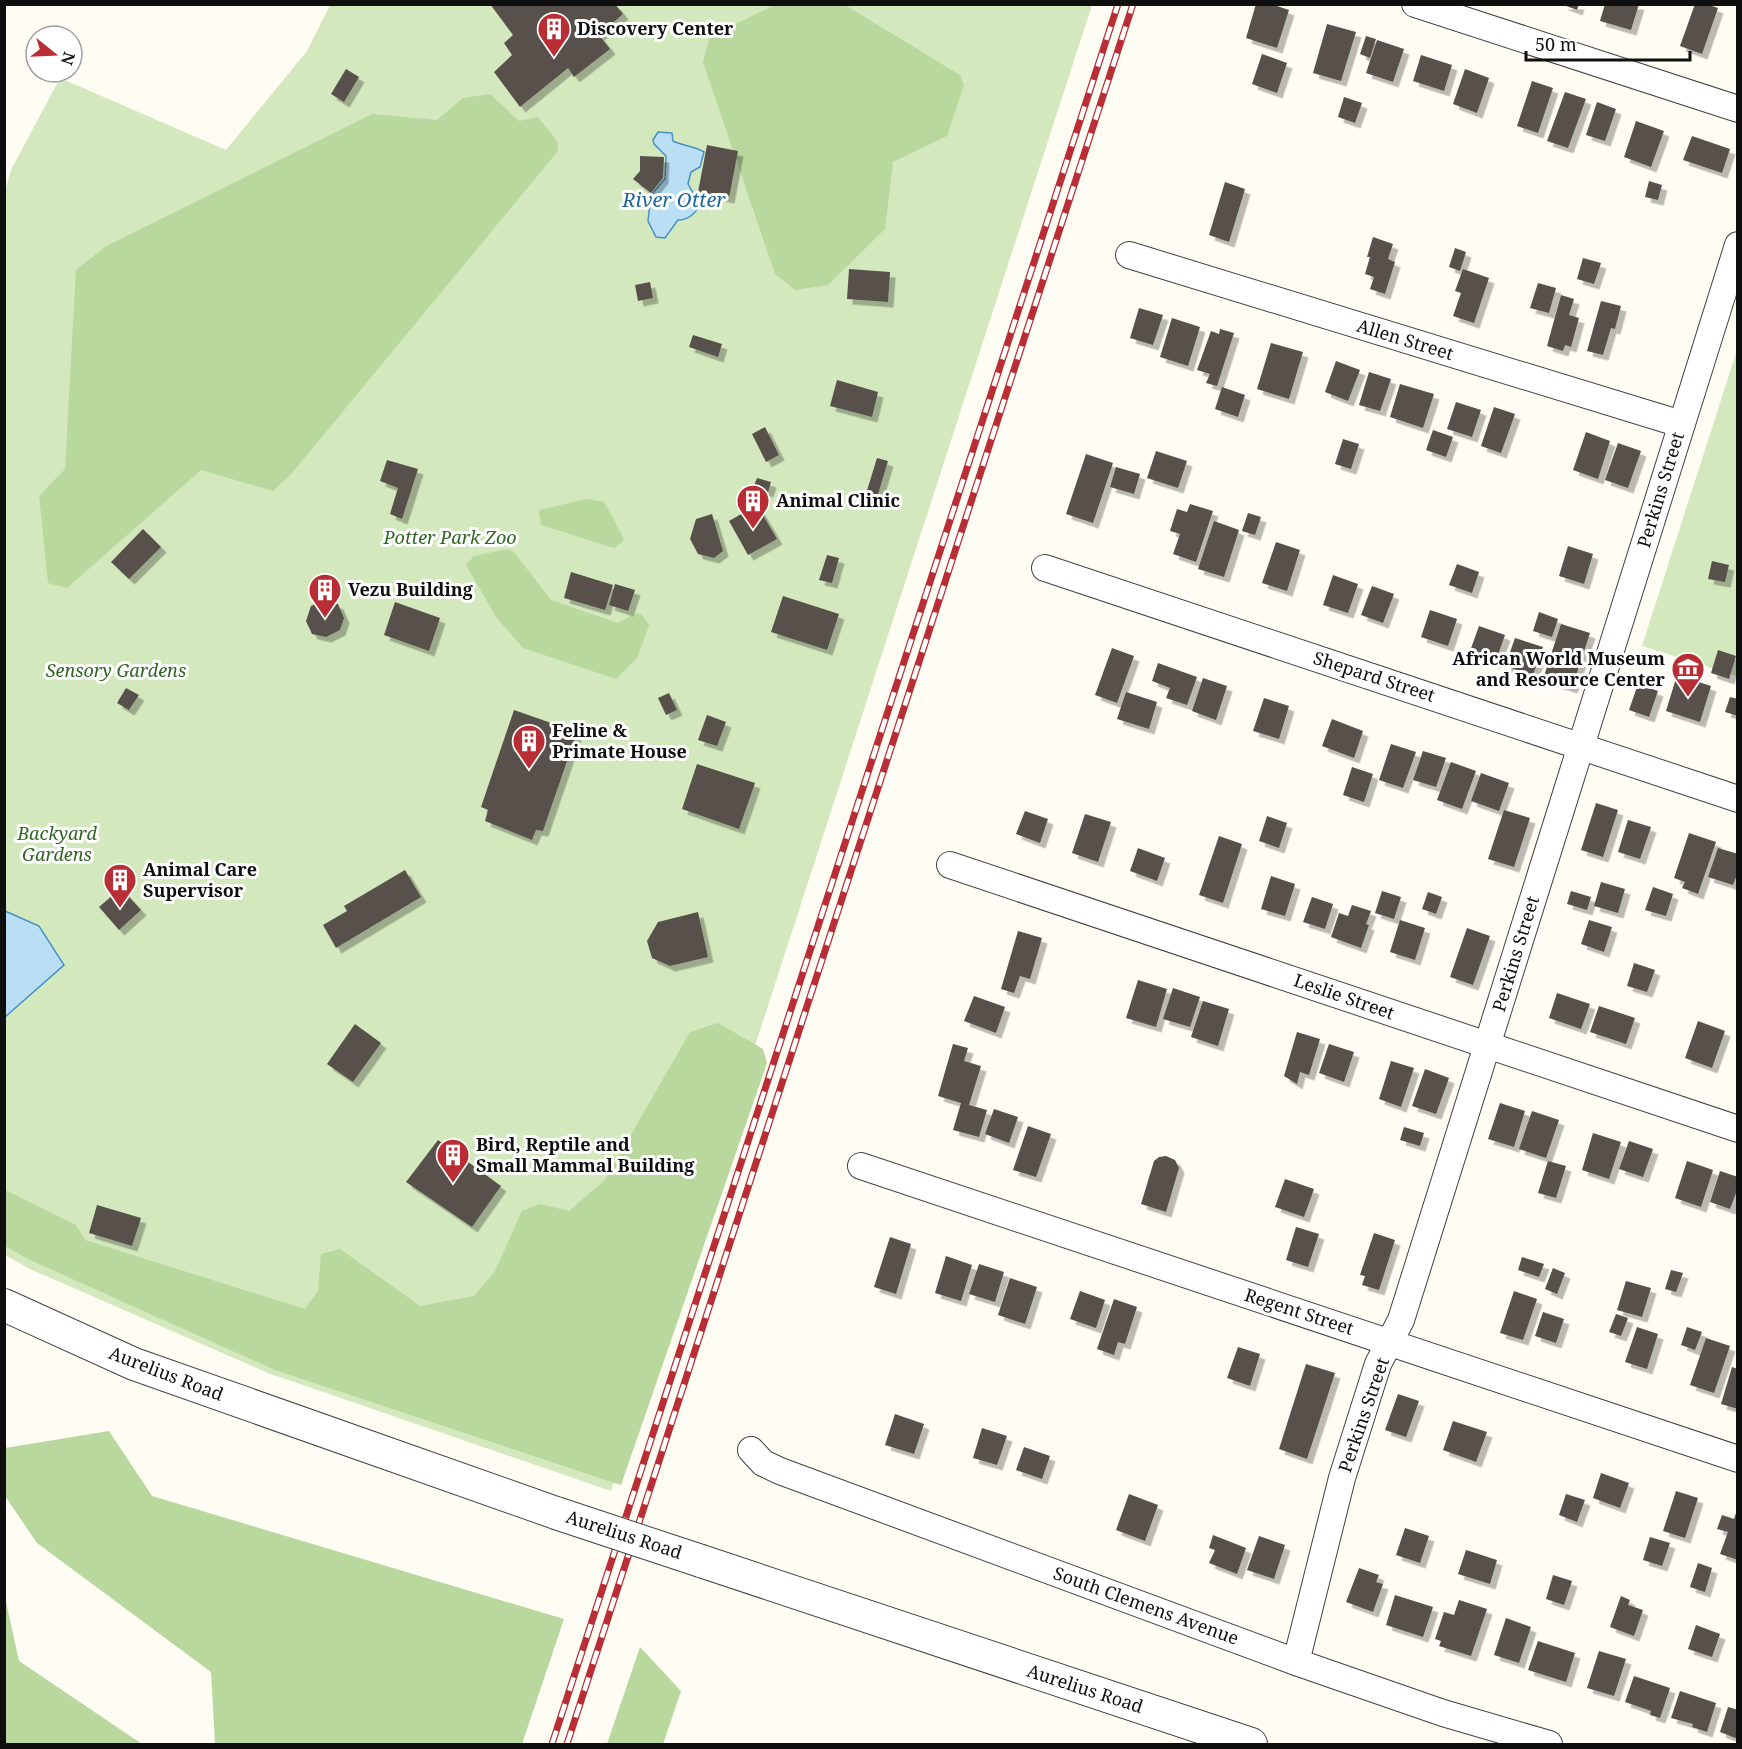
<svg xmlns="http://www.w3.org/2000/svg" width="1742" height="1749" viewBox="0 0 1742 1749" font-family="'Noto Serif',serif">
<style>
.green{fill:#d3e8bd}
.forest{fill:#b8d89d}
.water{fill:#badef3;stroke:#4593c6;stroke-width:1.5}
.building{fill:#58514c;filter:url(#shadow)}
.lines{fill:none;stroke-linecap:round;stroke-linejoin:round}
.minor-casing{stroke:#424242;stroke-width:28}
.tertiary-casing{stroke:#424242;stroke-width:34}
.minor{stroke:#fff;stroke-width:26}
.tertiary{stroke:#fff;stroke-width:32}
.rail-casing{stroke:#b92e35;stroke-width:7}
.rail{stroke:#fff;stroke-width:4.5;stroke-dasharray:14;stroke-linecap:butt}
.tertiary-bridge-casing{stroke:#424242;stroke-width:34;stroke-linecap:butt}
.tertiary-bridge{stroke:#fff;stroke-width:32}
.labels{text-anchor:middle;stroke-width:6;stroke-linejoin:round;paint-order:stroke}
.poi-label{font-size:18px;font-weight:bold;fill:#0f0f0f;stroke:#fff;text-anchor:start}
.street-label{font-size:18px;fill:#0f0f0f;stroke:#fff}
.park-label{font-size:18px;font-style:italic;fill:#306522;stroke:#fff}
.water-label{font-size:20px;font-style:italic;fill:#1e659c;stroke:#fff}
</style>
<defs>
<filter id="shadow"><feDropShadow dx="5.5" dy="5.5" stdDeviation="0" flood-color="#0004"/></filter>
</defs>
<rect width="100%" height="100%" fill="#fefcf3"/>
<g class="green">
<path d="M330,5H1092L611,1491L268,1373L30,1269L5,1255L4,195L11,170L60,78L226,150L307,51Z"/>
<path d="M1737,350V676L1642,646Z"/>
</g>
<g class="forest">
<path d="M775,5H845L960,75L964,85L947,136L893,162L885,229L828,285L795,290L775,274L703,62L710,36Z"/>
<path d="M490,94L519,121L538,117L557,141L558,151L292,473L273,491L201,470L67,588L48,583L39,496L65,469L76,270L105,247L372,114L437,120L463,98Z"/>
<path d="M586,499L604,502L621,533L624,541L614,548L541,525L539,510Z"/>
<path d="M507,549L514,552L551,600L618,623L636,613L642,615L649,625L637,658L616,679L523,648L496,617L466,565L474,556Z"/>
<path d="M718,1023L763,1049L767,1063L621,1485L275,1370L30,1260L5,1246V1190L76,1225L85,1240L305,1309L318,1291L321,1254L340,1249L420,1306L474,1296L495,1271L522,1211L540,1204L569,1211L605,1180L690,1032Z"/>
<path d="M109,1431L152,1496L564,1619L522,1744H215L211,1672L37,1543L5,1496V1448Z"/>
<path d="M4,1593L19,1661L142,1744H5Z"/>
<path d="M640,1647L681,1691L663,1744H607Z"/>
</g>
<g class="water">
<path d="M658,132L672,133L673,141C683,146 694,146 704,152L700,167L691,172L688,184L700,205C695,214 688,220 678,220L665,238L656,237L648,221L651,195L665,179L666,156L654,144L653,140Z"/>
<path d="M5,911L39,926L64,965L5,1017Z"/>
</g>
<g class="building">
<path d="M490,4H615L623,14L599,35L610,49L574,77L568,68L520,107L494,72L512,55L504,43L513,35Z"/>
<path d="M1256,4H1271L1289,10L1277,48L1246,38Z"/>
<path d="M1561,4H1579L1577,10Z"/>
<path d="M1605,4H1639L1631,30L1600,21Z"/>
<path d="M1695,4H1706L1718,8L1702,54L1680,46Z"/>
<path d="M1327,24L1356,32L1341,81L1313,73Z"/>
<path d="M1366,36L1376,39L1370,58L1360,54Z"/>
<path d="M1377,40L1404,49L1393,82L1366,73Z"/>
<path d="M1262,54L1287,63L1277,93L1252,84Z"/>
<path d="M1421,55L1452,65L1444,91L1413,81Z"/>
<path d="M346,69L359,77L344,102L331,94Z"/>
<path d="M1465,69L1489,78L1477,113L1453,104Z"/>
<path d="M1532,81L1553,88L1538,133L1517,126Z"/>
<path d="M1565,92L1586,99L1568,148L1547,141Z"/>
<path d="M1344,97L1362,103L1355,123L1338,117Z"/>
<path d="M1597,102L1616,109L1605,141L1586,135Z"/>
<path d="M1636,121L1664,131L1651,167L1624,157Z"/>
<path d="M1692,136L1730,149L1722,173L1683,160Z"/>
<path d="M707,145L738,151L729,198L698,192Z"/>
<path d="M640,156L664,157L663,178L651,193L633,179L640,171Z"/>
<path d="M1649,181L1662,185L1658,200L1645,197Z"/>
<path d="M1225,182L1245,189L1229,242L1209,235Z"/>
<path d="M1373,237L1393,244L1388,259L1395,262L1385,294L1370,289L1374,277L1365,274L1370,257H1367Z"/>
<path d="M1455,248L1466,252L1460,271L1449,267Z"/>
<path d="M1583,258L1601,263L1594,284L1577,279Z"/>
<path d="M849,269L890,272L888,302L847,299Z"/>
<path d="M1463,269L1489,278L1474,323L1453,316L1461,293L1455,291Z"/>
<path d="M650,282L653,298L638,301L635,285Z"/>
<path d="M1538,283L1556,288L1549,313L1530,308Z"/>
<path d="M1561,295L1574,299L1569,315L1579,318L1571,347L1565,345L1563,351L1547,346Z"/>
<path d="M1601,301L1621,306L1615,329L1611,328L1603,355L1587,351Z"/>
<path d="M1139,308L1163,315L1153,345L1130,338Z"/>
<path d="M1172,318L1200,327L1188,366L1160,357Z"/>
<path d="M1220,329L1234,333L1217,386L1206,383L1210,374L1197,370L1211,331L1219,334Z"/>
<path d="M693,335L722,344L718,357L689,347Z"/>
<path d="M1271,343L1303,352L1289,399L1257,389Z"/>
<path d="M1336,361L1360,370L1348,401L1325,392Z"/>
<path d="M1369,372L1391,379L1380,411L1359,405Z"/>
<path d="M837,380L878,392L872,417L830,406Z"/>
<path d="M1400,384L1434,394L1423,428L1390,417Z"/>
<path d="M1222,387L1245,395L1238,417L1215,409Z"/>
<path d="M1456,402L1481,410L1472,437L1447,429Z"/>
<path d="M1494,407L1515,414L1501,453L1481,446Z"/>
<path d="M765,427L779,455L766,462L752,434Z"/>
<path d="M1433,430L1453,437L1446,457L1426,450Z"/>
<path d="M1586,432L1610,441L1598,479L1573,470Z"/>
<path d="M1343,439L1359,444L1351,469L1335,464Z"/>
<path d="M1618,443L1641,451L1628,488L1605,480Z"/>
<path d="M1156,451L1187,461L1178,488L1147,478Z"/>
<path d="M1086,454L1113,463L1093,523L1066,514Z"/>
<path d="M877,458L888,461L876,501L865,497Z"/>
<path d="M387,460L418,469L402,519L390,514L398,488L380,481Z"/>
<path d="M1116,467L1140,474L1134,494L1110,487Z"/>
<path d="M757,478L771,482L768,492L753,488Z"/>
<path d="M1190,504L1213,511L1196,562L1173,554L1180,534L1170,531L1177,509L1187,512Z"/>
<path d="M757,505L777,539L748,555L729,521Z"/>
<path d="M1248,513L1261,517L1255,535L1242,531Z"/>
<path d="M712,514L723,551L714,558L698,554L690,539L696,519Z"/>
<path d="M1214,521L1239,530L1224,577L1198,569Z"/>
<path d="M143,529L161,547L129,579L111,562Z"/>
<path d="M1276,542L1300,550L1287,591L1262,583Z"/>
<path d="M1568,546L1593,554L1584,584L1559,576Z"/>
<path d="M827,555L839,558L832,583L819,580Z"/>
<path d="M1712,561L1729,565L1725,582L1708,579Z"/>
<path d="M1457,564L1479,572L1472,593L1449,585Z"/>
<path d="M571,572L613,585L605,610L564,598Z"/>
<path d="M1333,575L1358,584L1348,613L1323,605Z"/>
<path d="M615,584L635,590L628,611L609,605Z"/>
<path d="M1372,586L1394,594L1383,623L1361,615Z"/>
<path d="M783,596L839,614L827,650L771,632Z"/>
<path d="M324,600L338,604L344,618L340,630L326,637L312,634L306,621L311,606Z"/>
<path d="M395,602L440,618L429,651L384,635Z"/>
<path d="M1430,610L1457,619L1448,646L1421,637Z"/>
<path d="M1539,612L1558,619L1552,637L1533,631Z"/>
<path d="M1561,624L1590,633L1572,688L1543,679Z"/>
<path d="M1479,626L1505,635L1495,663L1469,654Z"/>
<path d="M1515,638L1543,647L1533,675L1505,666Z"/>
<path d="M1112,648L1134,656L1117,703L1095,695Z"/>
<path d="M1718,650L1736,656L1729,679L1711,673Z"/>
<path d="M1158,663L1197,677L1187,705L1166,698L1170,688L1152,681Z"/>
<path d="M1677,675L1711,686L1700,722L1666,711Z"/>
<path d="M1203,678L1227,686L1216,720L1192,711Z"/>
<path d="M1638,684L1658,691L1649,717L1629,710Z"/>
<path d="M126,688L139,695L129,710L117,703Z"/>
<path d="M1126,692L1157,702L1149,729L1117,719Z"/>
<path d="M669,693L677,710L666,715L658,698Z"/>
<path d="M1730,697L1738,699V716L1725,712Z"/>
<path d="M1264,698L1289,706L1279,739L1253,731Z"/>
<path d="M514,710L577,732L543,831L536,830L532,840L485,821L488,810L481,807Z"/>
<path d="M707,715L726,722L717,746L698,740Z"/>
<path d="M1332,719L1363,731L1354,758L1322,746Z"/>
<path d="M1391,744L1416,752L1403,788L1379,780Z"/>
<path d="M1423,751L1446,758L1436,787L1413,780Z"/>
<path d="M1451,762L1476,771L1462,809L1437,800Z"/>
<path d="M697,764L755,783L739,829L682,809Z"/>
<path d="M1352,767L1373,774L1364,802L1343,795Z"/>
<path d="M1481,773L1509,783L1499,811L1471,801Z"/>
<path d="M1596,803L1618,810L1603,857L1581,850Z"/>
<path d="M1504,810L1530,818L1514,867L1488,859Z"/>
<path d="M1025,811L1048,819L1040,843L1016,834Z"/>
<path d="M1085,814L1111,822L1098,862L1072,853Z"/>
<path d="M1267,816L1287,823L1279,848L1259,841Z"/>
<path d="M1628,820L1651,827L1640,859L1618,852Z"/>
<path d="M1689,833L1716,842L1698,894L1682,888L1685,882L1674,878Z"/>
<path d="M1219,836L1242,844L1223,903L1199,895Z"/>
<path d="M1138,848L1165,858L1157,881L1130,871Z"/>
<path d="M1718,848L1738,854V872L1733,885L1708,877Z"/>
<path d="M405,870L421,897L336,948L323,925L347,911L344,906Z"/>
<path d="M1271,876L1295,884L1285,916L1261,909Z"/>
<path d="M1601,882L1625,889L1618,913L1594,906Z"/>
<path d="M1653,887L1673,894L1666,916L1645,910Z"/>
<path d="M121,888L141,910L119,930L99,907Z"/>
<path d="M1382,891L1401,897L1394,919L1375,913Z"/>
<path d="M1571,891L1591,897L1587,910L1567,904Z"/>
<path d="M1428,892L1442,897L1436,914L1422,909Z"/>
<path d="M1312,897L1333,904L1325,929L1303,922Z"/>
<path d="M1352,905L1371,911L1366,924L1369,925L1361,948L1331,937L1339,913L1348,916Z"/>
<path d="M698,912L708,957L670,966L652,958L647,941L658,922Z"/>
<path d="M1400,920L1425,928L1415,960L1390,952Z"/>
<path d="M1589,920L1612,927L1604,952L1581,944Z"/>
<path d="M1467,928L1490,936L1473,985L1450,977Z"/>
<path d="M1018,931L1042,938L1030,979L1020,976L1014,993L1001,989Z"/>
<path d="M1634,963L1655,970L1647,992L1627,986Z"/>
<path d="M1138,980L1167,989L1156,1027L1126,1018Z"/>
<path d="M1173,988L1200,997L1190,1027L1163,1019Z"/>
<path d="M1557,993L1590,1004L1581,1029L1549,1018Z"/>
<path d="M974,996L1005,1007L996,1033L964,1021Z"/>
<path d="M1203,1001L1229,1009L1218,1046L1191,1037Z"/>
<path d="M1599,1006L1635,1018L1626,1044L1590,1032Z"/>
<path d="M1698,1021L1725,1031L1712,1068L1685,1058Z"/>
<path d="M355,1024L381,1043L353,1082L327,1064Z"/>
<path d="M1297,1032L1320,1039L1309,1075L1300,1072L1297,1084L1284,1076Z"/>
<path d="M953,1044L968,1048L964,1061L981,1066L969,1105L987,1110L979,1137L953,1130L961,1103L938,1096Z"/>
<path d="M1329,1044L1354,1052L1344,1082L1319,1073Z"/>
<path d="M1391,1061L1414,1068L1401,1107L1379,1099Z"/>
<path d="M1425,1069L1449,1078L1436,1114L1412,1106Z"/>
<path d="M1500,1103L1525,1111L1514,1147L1488,1139Z"/>
<path d="M994,1109L1018,1117L1009,1143L985,1134Z"/>
<path d="M1532,1111L1559,1120L1546,1158L1519,1149Z"/>
<path d="M1028,1126L1051,1134L1036,1177L1013,1170Z"/>
<path d="M1404,1127L1424,1133L1420,1146L1400,1140Z"/>
<path d="M1593,1133L1621,1142L1609,1179L1582,1170Z"/>
<path d="M438,1140L501,1186L472,1227L406,1182Z"/>
<path d="M1629,1141L1653,1149L1643,1177L1619,1169Z"/>
<path d="M1166,1156L1175,1160L1179,1168L1166,1212L1141,1204L1154,1161L1159,1157Z"/>
<path d="M1548,1161L1566,1166L1556,1198L1538,1193Z"/>
<path d="M1687,1161L1713,1170L1701,1207L1675,1198Z"/>
<path d="M1720,1171L1738,1177V1188L1730,1209L1710,1202Z"/>
<path d="M1285,1179L1314,1189L1304,1217L1275,1207Z"/>
<path d="M97,1205L141,1218L132,1246L89,1233Z"/>
<path d="M1296,1227L1319,1234L1308,1267L1286,1260Z"/>
<path d="M1374,1233L1395,1240L1379,1290L1362,1285L1365,1276L1360,1275Z"/>
<path d="M890,1237L911,1244L896,1294L874,1287Z"/>
<path d="M946,1256L972,1265L961,1301L935,1293Z"/>
<path d="M1522,1257L1544,1264L1539,1277L1518,1270Z"/>
<path d="M979,1264L1004,1272L995,1302L969,1294Z"/>
<path d="M1553,1268L1565,1273L1557,1294L1545,1289Z"/>
<path d="M1671,1270L1683,1273L1676,1292L1665,1289Z"/>
<path d="M1010,1278L1037,1287L1025,1324L998,1315Z"/>
<path d="M1626,1281L1651,1288L1642,1317L1617,1310Z"/>
<path d="M1080,1291L1105,1300L1096,1328L1070,1319Z"/>
<path d="M1514,1291L1537,1299L1523,1340L1500,1333Z"/>
<path d="M1114,1299L1137,1307L1125,1344L1118,1342L1114,1355L1097,1349Z"/>
<path d="M1543,1312L1564,1319L1556,1343L1535,1336Z"/>
<path d="M1616,1314L1628,1318L1621,1336L1609,1332Z"/>
<path d="M1637,1327L1658,1334L1647,1369L1625,1362Z"/>
<path d="M1687,1327L1702,1332L1695,1350L1681,1345Z"/>
<path d="M1706,1338L1730,1346L1714,1393L1690,1385Z"/>
<path d="M1238,1347L1260,1354L1250,1386L1227,1378Z"/>
<path d="M1306,1364L1335,1373L1307,1459L1279,1449Z"/>
<path d="M1732,1367L1738,1369V1409L1721,1404Z"/>
<path d="M1398,1394L1419,1401L1406,1437L1385,1430Z"/>
<path d="M895,1414L924,1424L914,1454L885,1445Z"/>
<path d="M1453,1421L1487,1432L1476,1462L1443,1450Z"/>
<path d="M982,1428L1007,1436L997,1465L973,1458Z"/>
<path d="M1024,1447L1050,1456L1042,1479L1016,1470Z"/>
<path d="M1601,1473L1629,1483L1620,1508L1593,1498Z"/>
<path d="M1676,1491L1698,1498L1685,1538L1663,1531Z"/>
<path d="M1129,1494L1158,1505L1145,1541L1116,1530Z"/>
<path d="M1566,1494L1585,1500L1577,1522L1559,1515Z"/>
<path d="M1737,1510H1738V1560L1720,1554L1728,1532L1717,1529L1722,1515L1734,1519Z"/>
<path d="M1405,1528L1429,1536L1420,1563L1396,1555Z"/>
<path d="M1213,1535L1246,1548L1237,1574L1209,1563L1215,1550L1209,1548Z"/>
<path d="M1259,1536L1285,1545L1274,1579L1247,1570Z"/>
<path d="M1650,1537L1670,1543L1662,1566L1643,1560Z"/>
<path d="M1466,1550L1497,1560L1490,1584L1458,1574Z"/>
<path d="M1698,1563L1712,1568L1705,1592L1690,1587Z"/>
<path d="M1359,1568L1379,1575L1376,1582L1383,1584L1373,1612L1346,1602Z"/>
<path d="M1553,1575L1572,1581L1564,1605L1546,1599Z"/>
<path d="M1395,1595L1433,1607L1423,1637L1386,1625Z"/>
<path d="M1621,1596L1630,1600L1628,1605L1643,1610L1634,1636L1610,1627Z"/>
<path d="M1459,1600L1487,1609L1471,1656L1439,1646L1441,1641L1435,1639L1444,1612L1454,1615Z"/>
<path d="M1506,1618L1531,1627L1519,1663L1494,1655Z"/>
<path d="M1696,1625L1720,1634L1712,1657L1688,1649Z"/>
<path d="M1538,1641L1575,1653L1566,1682L1528,1670Z"/>
<path d="M1599,1651L1626,1659L1614,1696L1587,1688Z"/>
<path d="M1634,1676L1670,1688L1660,1718L1650,1715L1651,1711L1625,1702Z"/>
<path d="M1680,1691L1716,1703L1707,1732L1692,1727L1693,1724L1671,1718Z"/>
<path d="M1728,1707L1738,1710V1739L1720,1732Z"/>
</g>
<g class="lines">
<g class="minor-casing">
<g id="minor">
<path d="M1415,4L1738,109"/>
<path d="M1129,255L1681,424"/>
<path d="M1045,568L1738,799"/>
<path d="M950,865L1738,1129"/>
<path d="M861,1166L1738,1459"/>
<path d="M751,1450L763,1463L780,1471L1296,1662L1443,1713L1549,1744"/>
<path d="M1296,1662L1342,1478L1378,1364L1401,1320L1738,245"/>
</g>
</g>
<g class="tertiary-casing">
<g id="tertiary">
<path d="M4,1305L134,1364L556,1513"/>
<path d="M701,1561L1251,1744"/>
</g>
</g>
<use href="#minor" class="minor"/>
<use href="#tertiary" class="tertiary"/>
<g class="rail-casing">
<g id="rail">
<path d="M552,1744L1118,4"/>
<path d="M567,1744L1133,4"/>
</g>
</g>
<use href="#rail" class="rail"/>
<g class="tertiary-bridge-casing">
<path id="tertiary-bridge" d="M556,1513L701,1561"/>
</g>
<use href="#tertiary-bridge" class="tertiary-bridge"/>
</g>
<defs>
<g id="building-pin" transform="scale(1.725)"><path d="M0 17L-7.5 6A9.5 9.5 0 1 1 7.5 6Z" fill="#b92e35" stroke="#fff"/><path d="M-4-6H4V6H1V3H-1V6H-4ZM-2.5-4.3h1.7v1.8h-1.7ZM.8-4.3h1.7v1.8H.8ZM-2.5-1h1.7V.8h-1.7ZM.8-1h1.7V.8H.8Z" fill="#fff"/></g>
<g id="museum-pin" transform="scale(1.725)"><path d="M0 17L-7.5 6A9.5 9.5 0 1 1 7.5 6Z" fill="#b92e35" stroke="#fff"/><path d="M0-6L6-3V-2H-6V-3ZM-5-1h2V3h-2ZM-1-1h2V3h-2ZM3-1h2V3H3ZM-6 4H6V6H-6Z" fill="#fff"/></g>
</defs>
<g fill-rule="evenodd">
<use href="#building-pin" x="554" y="29"/>
<use href="#building-pin" x="753" y="501"/>
<use href="#building-pin" x="325" y="590"/>
<use href="#museum-pin" x="1688" y="669"/>
<use href="#building-pin" x="529" y="741"/>
<use href="#building-pin" x="120" y="880"/>
<use href="#building-pin" x="453" y="1155"/>
</g>
<g class="labels">
<g class="poi-label">
<text x="577" y="35">Discovery Center</text>
<text x="776" y="507">Animal Clinic</text>
<text x="348" y="596">Vezu Building</text>
<text x="1665" y="665" text-anchor="end">African World Museum<tspan x="1665" dy="21">and Resource Center</tspan></text>
<text x="552" y="737">Feline &amp;<tspan x="552" dy="21">Primate House</tspan></text>
<text x="143" y="876">Animal Care<tspan x="143" dy="21">Supervisor</tspan></text>
<text x="476" y="1151">Bird, Reptile and<tspan x="476" dy="21">Small Mammal Building</tspan></text>
</g>
<g class="street-label">
<text transform="translate(1405 340) rotate(17)" y="6">Allen Street</text>
<text transform="translate(1661 490) rotate(-73)" y="6">Perkins Street</text>
<text transform="translate(1374 677) rotate(18)" y="6">Shepard Street</text>
<text transform="translate(1516 954) rotate(-73)" y="6">Perkins Street</text>
<text transform="translate(1344 997) rotate(19)" y="6">Leslie Street</text>
<text transform="translate(1299 1312) rotate(18)" y="6">Regent Street</text>
<text transform="translate(166 1374) rotate(21)" y="6">Aurelius Road</text>
<text transform="translate(1364 1415) rotate(-71)" y="6">Perkins Street</text>
<text transform="translate(624 1535) rotate(18)" y="6">Aurelius Road</text>
<text transform="translate(1146 1606) rotate(20)" y="6">South Clemens Avenue</text>
<text transform="translate(1085 1689) rotate(18)" y="6">Aurelius Road</text>
</g>
<g class="park-label">
<text x="450" y="544">Potter Park Zoo</text>
<text x="116" y="677">Sensory Gardens</text>
<text x="57" y="840">Backyard<tspan x="57" dy="21">Gardens</tspan></text>
</g>
<g class="water-label">
<text x="674" y="207">River Otter</text>
</g>
</g>
<rect width="1742" height="1749" fill="none" stroke="#0f0f0f" stroke-width="12"/>
<g transform="translate(54 54) rotate(108)"><circle r="28" fill="#ffffff" stroke="#9f9f9f" stroke-width="1.5"/>
<path d="M0-4.5L10 22L0 15L-10 22Z" fill="#b92e35"/>
<text y="-9" font-size="16" font-weight="bold" text-anchor="middle" fill="#0f0f0f">N</text>
</g>
<path d="M1526 51v9h164v-9" fill="none" stroke="#0f0f0f" stroke-width="3"/>
<text x="1535" y="51" font-size="18" fill="#0f0f0f" stroke="#ffffff" stroke-width="4.5" paint-order="stroke">50 m</text>
</svg>
